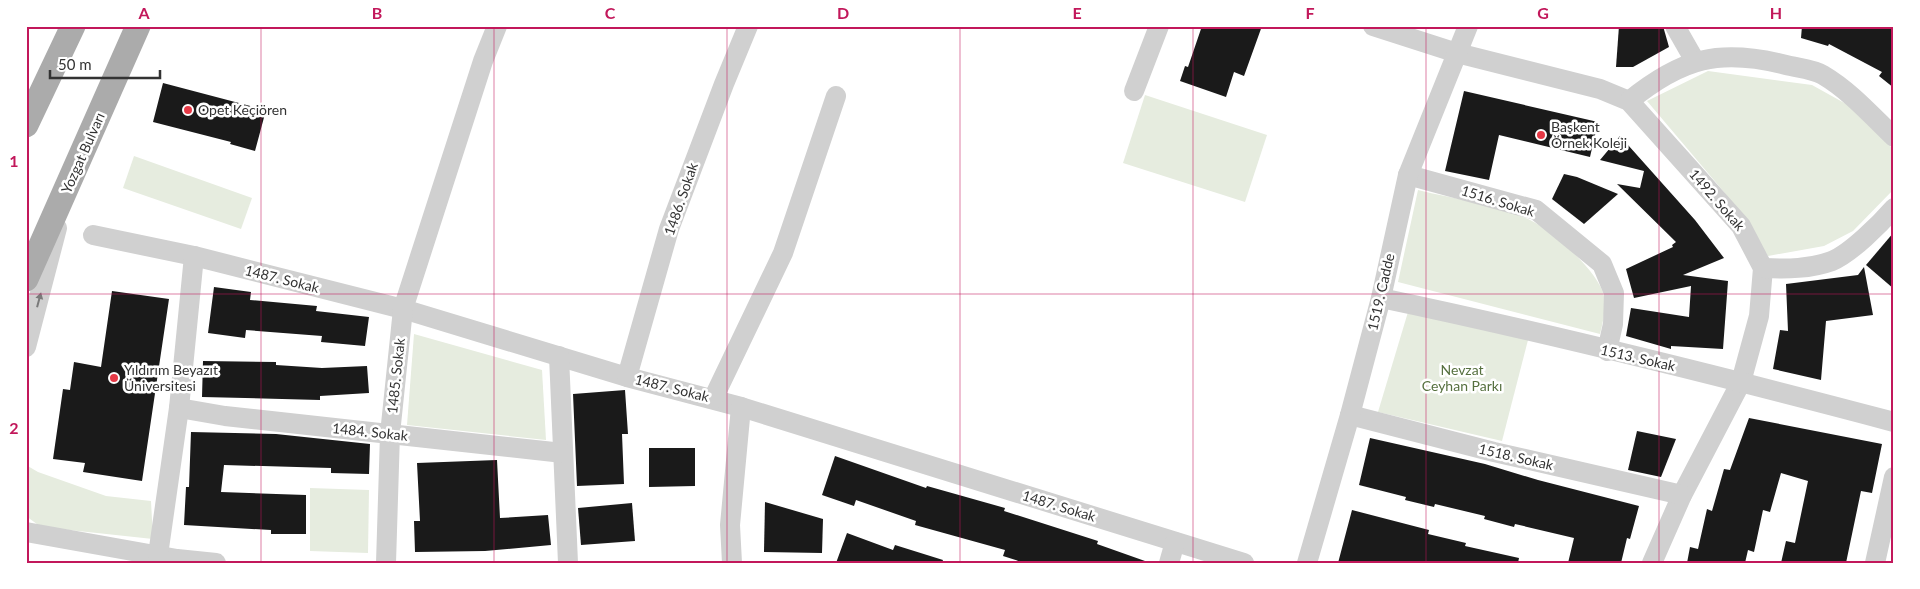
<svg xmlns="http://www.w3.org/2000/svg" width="1920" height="589" viewBox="0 0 1920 589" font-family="Lato,sans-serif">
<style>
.green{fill:#e6ecdf}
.building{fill:#1a1a1a}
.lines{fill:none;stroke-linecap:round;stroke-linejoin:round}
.minor{stroke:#d0d0d0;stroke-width:20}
.major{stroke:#ababab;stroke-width:25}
.oneway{fill:#7a7a7a}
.grid{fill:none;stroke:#c2185b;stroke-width:1;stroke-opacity:0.55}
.poi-dot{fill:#e63946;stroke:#fff;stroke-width:2}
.labels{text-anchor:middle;stroke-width:5;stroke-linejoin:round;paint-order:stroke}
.poi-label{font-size:14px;fill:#333;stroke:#fff;text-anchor:start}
.street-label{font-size:14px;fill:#333;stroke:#fff}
.park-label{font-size:14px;fill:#56703f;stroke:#fff}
.neatline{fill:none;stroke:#c2185b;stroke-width:2}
.grid-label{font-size:16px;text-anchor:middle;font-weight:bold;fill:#c2185b}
</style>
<rect width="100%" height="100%" fill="#fff"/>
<g class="green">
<path d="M1708,71L1812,85L1848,105L1894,150V189L1853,231L1824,246L1768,256L1724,192L1647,101Z"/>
<path d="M1145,95L1267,135L1245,202L1123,163Z"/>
<path d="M134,156L252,198L241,229L123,188Z"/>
<path d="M1418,190C1454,199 1498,205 1530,220C1552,230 1599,272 1604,296C1606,309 1603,322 1600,334L1398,282Z"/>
<path d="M1408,312L1528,340L1502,441L1378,412Z"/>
<path d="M414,334L542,370L546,440L407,425Z"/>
<path d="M26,465L38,472L106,496L151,501L153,539L41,527L26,516Z"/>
<path d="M310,488L369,490L368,553L310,551Z"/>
</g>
<g class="building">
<path d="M1202,26H1262L1244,76L1234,72L1226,97L1180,81L1185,66L1188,67Z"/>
<path d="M1619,26H1663L1669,47L1633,67H1616Z"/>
<path d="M1802,26H1894V88L1879,76L1882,72L1829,44L1828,46L1801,38Z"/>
<path d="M163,83L266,110L255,151L230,144L231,142L153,122Z"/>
<path d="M1464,91L1598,122L1590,157L1499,135L1489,180L1445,171Z"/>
<path d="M1620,136L1695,220L1724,258L1683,275L1728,281L1723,349L1671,346V349L1626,336L1631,308L1689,317L1691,286L1634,298L1626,269L1673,247L1672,245L1676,242L1617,184L1640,188L1644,171L1600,160Z"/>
<path d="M1564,174L1577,177L1618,194L1584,224L1552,199Z"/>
<path d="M1894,232V289L1866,265Z"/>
<path d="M1864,267L1873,315L1826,321L1821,380L1773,369L1780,330L1788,331L1786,284L1858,275Z"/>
<path d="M214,287L251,292L250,300L317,306L316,311L369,317L365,346L321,342L322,336L246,330L245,338L208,333Z"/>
<path d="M112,291L169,299L142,481L83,472L85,463L53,459L63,389L70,390L74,362L101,367Z"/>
<path d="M203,361L276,362V365L322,368L367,366L369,393L320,396V400L202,397Z"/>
<path d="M625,390L628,434H622L624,484L577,486L573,394Z"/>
<path d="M1749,418L1882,444L1872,493L1861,491L1846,563H1781L1786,541L1795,543L1808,481L1781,473L1770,512L1763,510L1754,552L1748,550L1745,563H1687L1690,547L1698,549L1707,509L1712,511L1724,469L1730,470Z"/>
<path d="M1637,431L1676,439L1661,477L1628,470Z"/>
<path d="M191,432L276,434L370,444L369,474L331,473V468L224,465L221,492L306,495V534H271V530L184,525L186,487H189Z"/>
<path d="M1370,438L1485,464L1538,480L1639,506L1630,539L1627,538L1621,563H1568L1574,538L1515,524L1514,527L1484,519L1485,516L1435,504L1434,507L1405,500L1406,497L1359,485Z"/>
<path d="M649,448H695V486L649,487Z"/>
<path d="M835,456L926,488L927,486L1005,508L1004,511L1098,541L1097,544L1145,561V563H1025L1003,556L1005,550L915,525L916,521L856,500L854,506L822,495Z"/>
<path d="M497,460L500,518L548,515L551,545L485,551L415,552L414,521H420L417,463Z"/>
<path d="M765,502L823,519L822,553L764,552Z"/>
<path d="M632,503L635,541L581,545L578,508Z"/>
<path d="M1352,510L1429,530L1428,534L1466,543L1465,546L1519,558L1518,563H1338Z"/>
<path d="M847,533L893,550L895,545L943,560L942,563H836Z"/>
</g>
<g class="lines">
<g class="minor">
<path d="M1373,26L1457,53L1600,89L1629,101L1741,226L1763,268L1759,316L1741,382L1682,495L1652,563"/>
<path d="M1675,26L1695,61"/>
<path d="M1134,91L1159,26"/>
<path d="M1629,101C1682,58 1719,48 1786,65C1798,68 1813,69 1823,75C1850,91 1871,115 1894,137"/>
<path d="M1408,175L1536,210L1602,264L1614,293L1613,324L1607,351"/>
<path d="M93,235L194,256L403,309L627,377L741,407L1244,563"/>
<path d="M1763,268C1787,269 1810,269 1832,261C1851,253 1880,224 1894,208"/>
<path d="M1381,298C1553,334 1724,377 1894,422"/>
<path d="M26,347L57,228"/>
<path d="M559,356L568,563"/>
<path d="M627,377L669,229L724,84L748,26"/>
<path d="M713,399L783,253L836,96"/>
<path d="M179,408L225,416L563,453"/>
<path d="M1350,415L1494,452L1682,495"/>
<path d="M26,532L177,559L216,563"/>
<path d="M158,555L179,408L194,256"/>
<path d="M386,563L390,434L403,309L483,61L497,26"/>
<path d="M732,563L730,525L741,407"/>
<path d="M1169,563L1175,542"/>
<path d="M1307,563L1350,415L1381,298L1408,175L1468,26"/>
<path d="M1875,563L1894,477"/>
</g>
<g class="major">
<path d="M26,125L73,26"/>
<path d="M26,279L138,26"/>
</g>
</g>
<defs><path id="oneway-solid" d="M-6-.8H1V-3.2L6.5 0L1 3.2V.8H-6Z" transform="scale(1.25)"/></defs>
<use class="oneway" href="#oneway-solid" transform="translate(39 300) rotate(-75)"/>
<path class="grid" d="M261,26V563M494,26V563M727,26V563M960,26V563M1193,26V563M1426,26V563M1659,26V563M26,294H1894"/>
<g class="poi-dot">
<circle cx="188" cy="110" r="5"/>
<circle cx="1541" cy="135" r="5"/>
<circle cx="114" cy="378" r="5"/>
</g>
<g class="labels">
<g class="poi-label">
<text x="198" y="115">Opet Keçiören</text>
<text x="1551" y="132">Başkent<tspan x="1551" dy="16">Örnek Koleji</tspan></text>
<text x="124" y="375">Yıldırım Beyazıt<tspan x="124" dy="16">Üniversitesi</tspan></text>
</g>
<g class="street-label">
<text transform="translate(83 153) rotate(-66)" y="5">Yozgat Bulvarı</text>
<text transform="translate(681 199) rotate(-71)" y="5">1486. Sokak</text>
<text transform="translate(1717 200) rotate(49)" y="5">1492. Sokak</text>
<text transform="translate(1498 201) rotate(17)" y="5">1516. Sokak</text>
<text transform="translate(282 279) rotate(14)" y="5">1487. Sokak</text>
<text transform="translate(1381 292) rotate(-77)" y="5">1519. Cadde</text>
<text transform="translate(1638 358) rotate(13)" y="5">1513. Sokak</text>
<text transform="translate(396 376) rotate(-84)" y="5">1485. Sokak</text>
<text transform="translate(672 388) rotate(14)" y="5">1487. Sokak</text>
<text transform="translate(370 432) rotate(6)" y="5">1484. Sokak</text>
<text transform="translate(1516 457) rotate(13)" y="5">1518. Sokak</text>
<text transform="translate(1059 506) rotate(17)" y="5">1487. Sokak</text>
</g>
<g class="park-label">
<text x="1462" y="375">Nevzat<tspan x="1462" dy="16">Ceyhan Parkı</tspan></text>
</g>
</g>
<rect width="1920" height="589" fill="none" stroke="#ffffff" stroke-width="55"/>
<path d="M50 70v8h110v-8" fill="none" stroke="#333333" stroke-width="2.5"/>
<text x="58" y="70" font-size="15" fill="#333333" stroke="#ffffff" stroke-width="4" paint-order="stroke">50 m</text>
<rect x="28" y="28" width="1864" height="534" class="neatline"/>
<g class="grid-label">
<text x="144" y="19">A</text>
<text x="377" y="19">B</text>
<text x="610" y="19">C</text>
<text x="843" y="19">D</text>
<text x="1077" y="19">E</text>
<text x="1310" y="19">F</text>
<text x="1543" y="19">G</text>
<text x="1776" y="19">H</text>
<text x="14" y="167">1</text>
<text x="14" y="434">2</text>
</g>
</svg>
